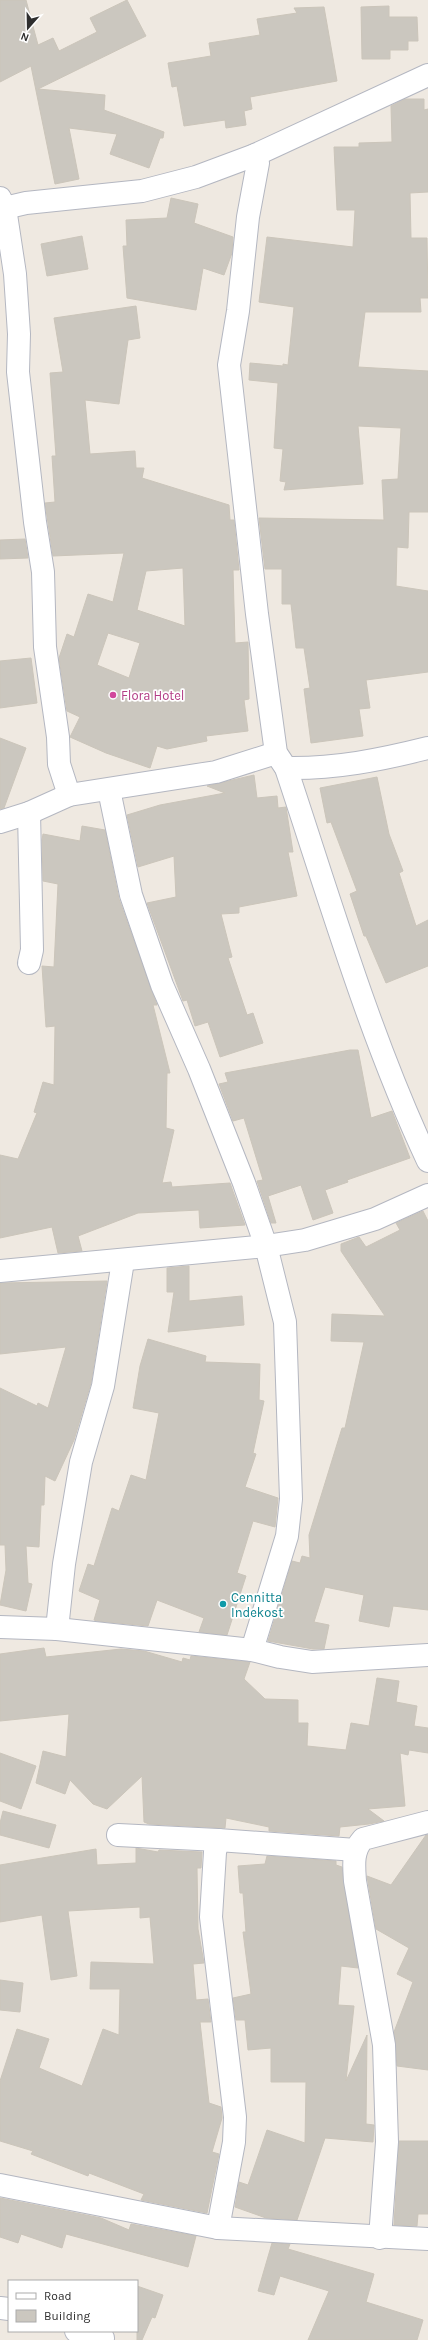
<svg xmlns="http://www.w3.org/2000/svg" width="428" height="2340" viewBox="0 0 428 2340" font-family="Karla,sans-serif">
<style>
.building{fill:#cbc7bf;stroke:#cbc5ba;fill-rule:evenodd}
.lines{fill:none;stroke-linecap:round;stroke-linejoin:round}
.minor-casing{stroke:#b4b7c1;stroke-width:24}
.minor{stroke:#fff;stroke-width:22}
.hotel-dot{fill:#d1479c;stroke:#fff;stroke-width:1.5}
.culture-dot{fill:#0f9aa8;stroke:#fff;stroke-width:1.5}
.labels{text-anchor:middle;stroke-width:3.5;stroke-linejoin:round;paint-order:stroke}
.hotel-label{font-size:13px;fill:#b23c85;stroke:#fff;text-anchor:start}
.culture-label{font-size:13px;fill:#0d838f;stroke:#fff;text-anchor:start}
</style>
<rect width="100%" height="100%" fill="#efe9e1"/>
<g class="building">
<path d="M0,0H26L38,45L53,38L59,51L97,32L90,18L127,0L146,36L38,89L105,95L104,110L164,132L163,138H160L149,168L110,154L117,134L69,128L79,179L55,184L31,66L0,82Z"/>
<path d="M389,6V17H417L418,41H408V50H390V59H362L361,7Z"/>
<path d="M324,7L337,81L250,97L252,109L244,111L246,125L226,128L225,120L184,126L177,86L172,87L168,63L211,56L209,43L260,35L257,19L297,13L294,8Z"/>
<path d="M405,99H424V110L428,109V192L410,193L411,238H427L428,298H420L421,312H365L358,367L428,371V512H409L408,548L397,547L396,586L428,591V672L366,680L370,708L359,709L363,736L311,743L304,689L310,688L304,648H296L291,604H282V569H265L259,518L384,520L382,480L398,479L401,428L358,426L363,484L284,490L286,482L280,481L283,449L274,448L278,383L249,380L250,363L283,366V364L288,365L294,307L259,302L267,237L353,247L355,210H337L334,147H359V143L392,142L391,106Z"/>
<path d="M171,198L198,204L194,223L233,237L232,253L224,275L203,268L196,310L127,298L123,246H127L126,220L167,218Z"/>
<path d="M82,236L88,269L47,276L41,244Z"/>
<path d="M136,306L140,338L128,340L119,404L85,400L90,454L135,451L136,468H144L142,478L229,505L230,520H234L239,570H233L235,643L248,642L249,699L244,700L248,731L206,736L207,741L167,749L157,746L150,768L106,753L70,737L80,717L67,711L59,658L67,634L74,637L88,594L113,602L124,553L53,556L45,503L55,502L52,456H56L50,373L63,372L54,318ZM183,568L185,626L137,610L146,571ZM108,633L140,643L129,678L97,665Z"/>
<path d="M25,539L28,558L0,559V540Z"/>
<path d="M31,658L37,703L0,708V661Z"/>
<path d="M0,738L26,748L4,808L0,809Z"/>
<path d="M254,775L257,798L277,796L278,808L286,807L293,852H288L297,896L239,907V913L221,914L232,957L228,958L247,1015L253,1013L263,1043L220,1057L208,1022L195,1026L187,1000L183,1001L147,903L176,897L174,856L138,867L127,815L160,805L225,793L207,786Z"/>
<path d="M377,777L389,834L403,871L399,873L416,926L428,920V966L386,983L366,936H364L350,894L357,891L331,822L327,823L320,788Z"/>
<path d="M82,826L105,830L119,899L157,1005H153L170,1073H167L166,1128L174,1130L162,1183L171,1182L172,1187L230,1183L245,1225L200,1228L199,1210L138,1213L78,1236L82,1251L58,1253L52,1227L0,1238V1155L18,1159L37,1113L34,1112L43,1082L54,1085L55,1026L46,1027L42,966L54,967L58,884L43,881L42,840L43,834L80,841Z"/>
<path d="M350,1050H358L371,1118L392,1111L410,1158L347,1180L348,1182L325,1190L333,1213L313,1220L301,1185L268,1196L276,1223H271L257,1181L263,1180L244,1118L233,1121L219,1084L228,1082L225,1073Z"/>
<path d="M423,1211L428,1221V1610L393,1606L389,1627L359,1621L364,1595L325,1587L314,1622L329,1625L324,1649H313L268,1641L292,1561L300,1563L302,1556L310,1558L309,1535L342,1428H345L364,1342L331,1341L332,1314L385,1316L341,1251V1244L359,1237L366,1247L400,1230L396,1223Z"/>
<path d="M189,1266V1301L242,1296L244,1325L168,1332L174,1292H167V1268Z"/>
<path d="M107,1281L91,1383L74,1440L55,1481L45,1476L44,1505H41L39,1547L26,1546L28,1583L32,1584L26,1611L0,1605L6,1570L5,1545H0V1388L37,1406L38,1403L48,1408L66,1347L0,1354V1283Z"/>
<path d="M148,1339L206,1356L205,1362L260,1364L259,1400L264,1401L253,1453L256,1454L245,1487L278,1498L275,1527L253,1521L237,1573L246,1576L227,1635L199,1632L204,1618L157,1600L148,1626L97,1621L94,1620L100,1600L79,1591L88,1564L94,1566L112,1508L119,1511L131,1475L146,1480L159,1413L133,1408L140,1366Z"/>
<path d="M44,1648L46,1657L121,1649L144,1651L182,1662L183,1658L190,1660L191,1656L250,1662L244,1679L265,1699L298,1700V1723H308L307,1746L346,1750L351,1723L369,1726L377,1678L399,1681L396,1702L417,1706L414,1726L428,1728V1753L409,1750L408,1755L400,1753L405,1806L368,1809L384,1821L369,1824L340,1827L339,1836L269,1831V1827L226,1818L225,1828L149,1824L144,1822L142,1776L107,1809L93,1804L70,1780L65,1794L36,1783L43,1751L66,1757L69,1714L0,1721V1654Z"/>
<path d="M0,1753L36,1766L21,1809L0,1801Z"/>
<path d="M3,1811L56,1825L49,1848L0,1835V1823Z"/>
<path d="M426,1835H428V2070L397,2066L394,2032L413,1982L397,1974L409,1948L376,1929L367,1876L391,1885Z"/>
<path d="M136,1848L158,1852L159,1850L202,1852L201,1868H197L198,1929L204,1963L193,1964L196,2000L208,1999L211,2022H200L209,2103L221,2107L222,2118L212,2152L219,2154L207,2213L141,2200L144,2194L89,2173L88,2176L31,2154L33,2151L0,2141V2081L17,2029L49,2039L39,2068L82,2086L103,2029L119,2035L120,1989H90L91,1962L154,1964L150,1917L140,1918V1907L68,1911L77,1976L51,1980L42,1915L0,1922V1865L96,1849L97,1865L136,1863Z"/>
<path d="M267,1856L336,1861V1865L342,1867L358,1968L341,1966L338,2005L354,2006L346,2081L367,2035L366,2124L374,2125L373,2142L325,2138L297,2220L266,2218L235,2207L239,2182L248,2185L267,2130L305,2143L306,2082H271V2048L248,2050L245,2020H236L233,1998L251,1994L243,1932H246L243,1893H240L238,1866L265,1864Z"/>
<path d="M0,1980L23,1983L20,2012L0,2010Z"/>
<path d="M399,2141H428V2214H418L417,2226L394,2225Z"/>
<path d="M0,2198L101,2218L129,2230L131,2224L196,2236L188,2267L66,2234L62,2248L21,2234L18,2243L0,2237Z"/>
<path d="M272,2243L290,2244L288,2249L374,2274L366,2302L423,2320L417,2340H308L329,2291L280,2276L274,2295L258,2291Z"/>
<path d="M137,2286L163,2295L155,2318L152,2317L142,2340H137Z"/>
</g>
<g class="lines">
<g class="minor-casing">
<g id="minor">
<path d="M255,155L258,163L248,217L238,311L229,365L257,614L276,753L286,768C330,900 369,1035 428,1161"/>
<path d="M0,198L5,208L15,274L19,334L18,372L35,522L43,572L45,647L58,737L59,764L69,795"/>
<path d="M0,209L26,203L142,191L196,177L255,155L428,75"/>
<path d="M286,768C335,769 380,760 428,748"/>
<path d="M109,790L131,895L162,985L199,1069L244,1183L266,1246L285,1322L291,1499L287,1536L252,1650"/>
<path d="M29,813L32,950L29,963"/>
<path d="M0,822L29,813L69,795L216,772L276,753"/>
<path d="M0,1271L266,1246L305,1240L375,1219L428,1195"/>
<path d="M0,1627L57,1629L252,1650L280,1657L312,1662L428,1655"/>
<path d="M57,1629L64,1564L81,1462L103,1386L123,1261"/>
<path d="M118,1835L218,1840"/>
<path d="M0,2185L218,2228L428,2239"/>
<path d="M218,2228L234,2142L235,2117L211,1917L215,1852L218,1840L356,1850"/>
<path d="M380,2238L387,2142L384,2045L355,1881C354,1866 352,1851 363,1839L428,1822"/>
<path d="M0,2308L9,2309"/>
<path d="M76,2331L103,2338"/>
</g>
</g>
<use href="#minor" class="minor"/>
</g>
<circle class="hotel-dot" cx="113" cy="695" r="4"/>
<circle class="culture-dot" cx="223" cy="1604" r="4"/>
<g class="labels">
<g class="hotel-label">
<text x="121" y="700">Flora Hotel</text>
</g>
<g class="culture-label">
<text x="231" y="1602">Cennitta<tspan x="231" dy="15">Indekost</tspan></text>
</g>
</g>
<rect x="8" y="2280" width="130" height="52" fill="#ffffff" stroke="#ababab"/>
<rect x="16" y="2293" width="20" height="6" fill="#ffffff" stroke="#ababab"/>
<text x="44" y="2300" font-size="12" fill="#2e2e2e">Road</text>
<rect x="16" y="2310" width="20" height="12" fill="#cbc7bf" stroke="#ababab"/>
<text x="44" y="2320" font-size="12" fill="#2e2e2e">Building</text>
<g transform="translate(28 28) rotate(200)" stroke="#ffffff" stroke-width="3" paint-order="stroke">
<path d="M0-3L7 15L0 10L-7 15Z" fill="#2e2e2e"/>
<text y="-6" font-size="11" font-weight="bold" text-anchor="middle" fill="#2e2e2e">N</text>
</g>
</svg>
